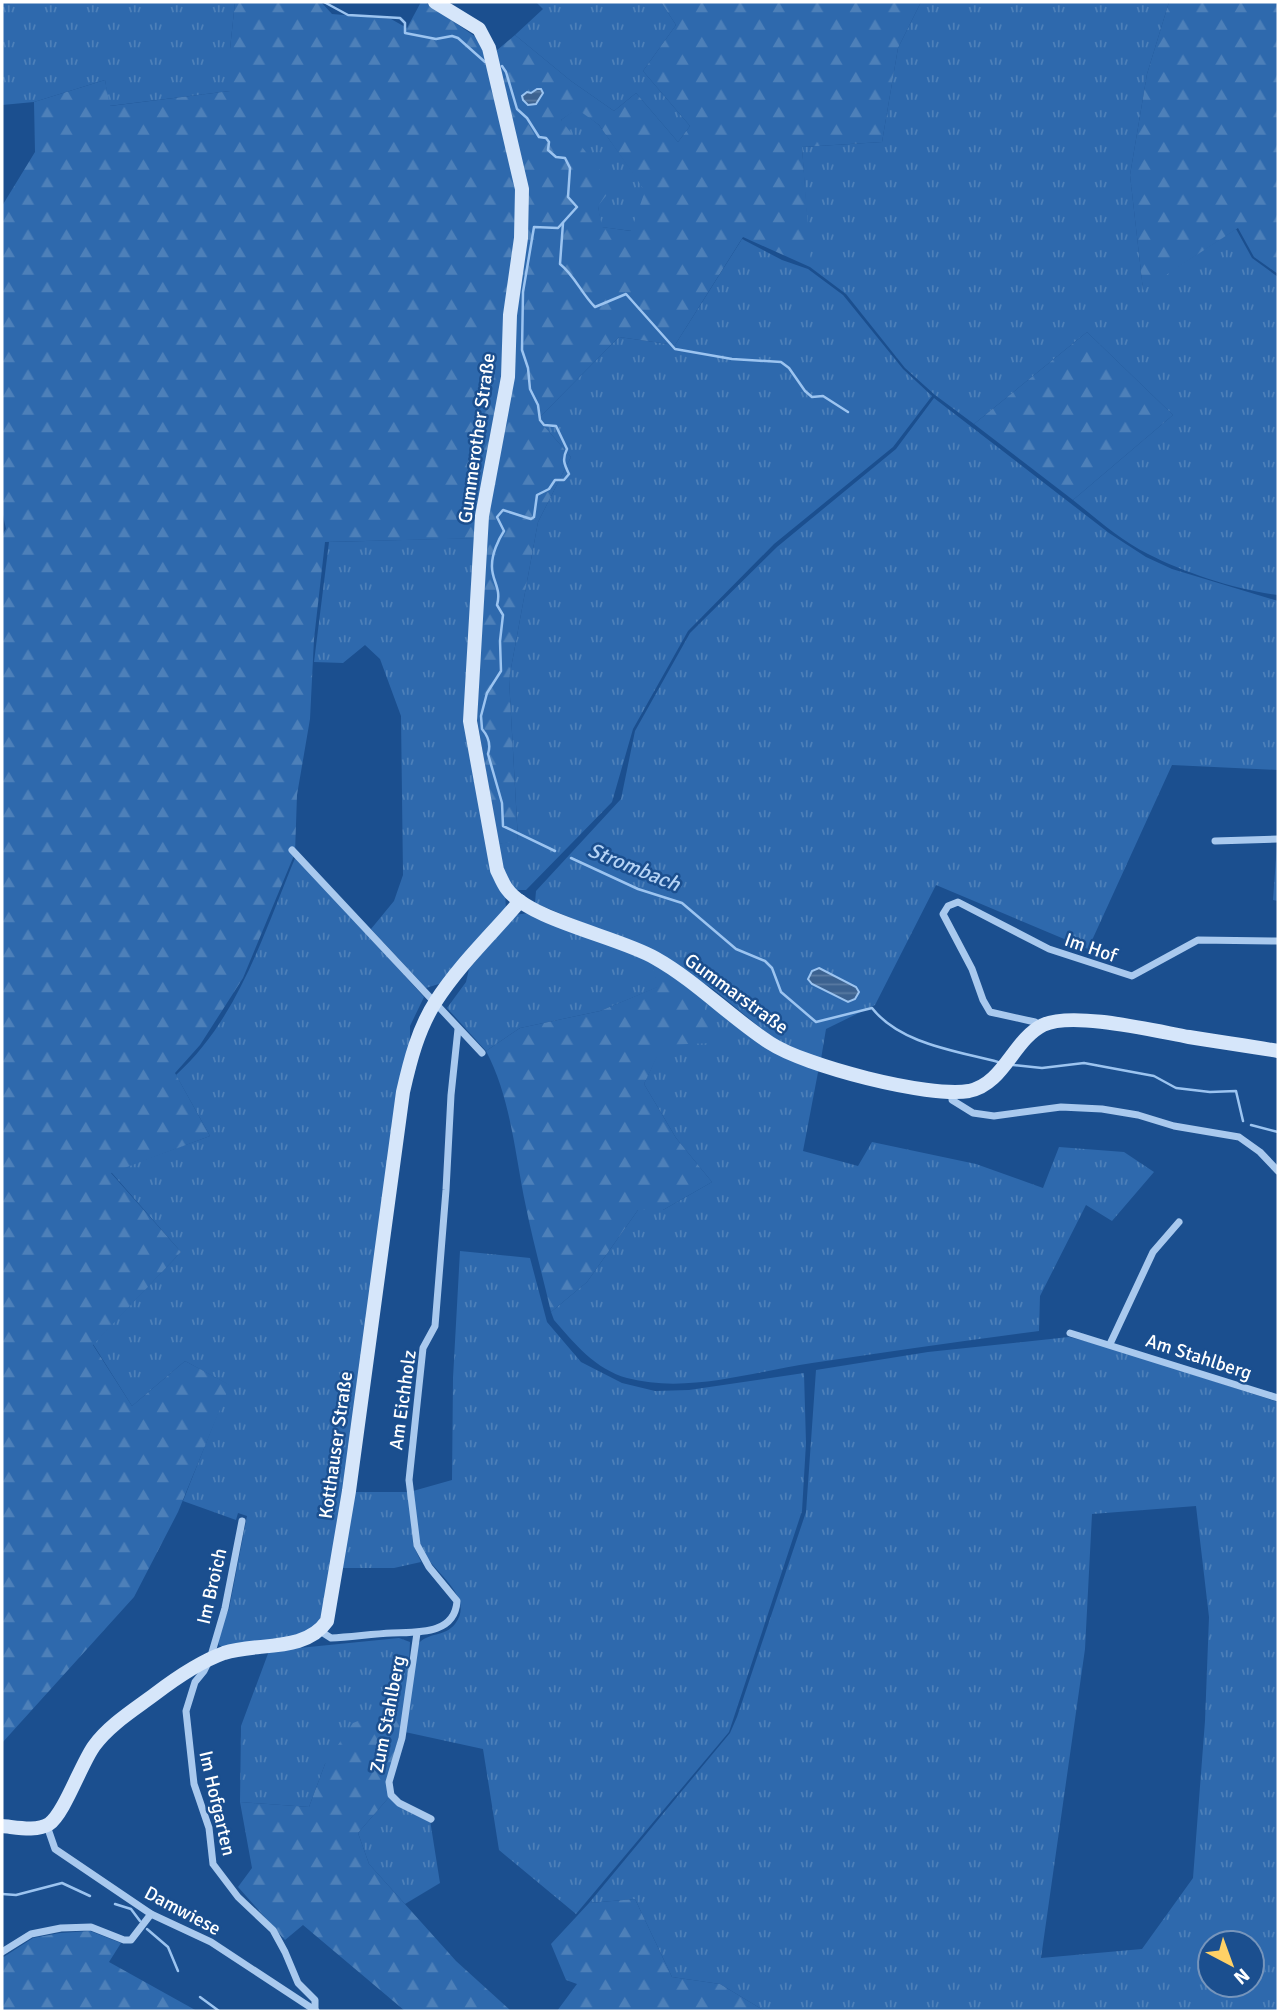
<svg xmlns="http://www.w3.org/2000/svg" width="1280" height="2013" viewBox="0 0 1280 2013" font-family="Signika,sans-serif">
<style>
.grass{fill:url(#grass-tufts);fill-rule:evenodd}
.forest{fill:url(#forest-firs);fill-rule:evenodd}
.water{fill:url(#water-rules);stroke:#9cc4f0;stroke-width:2}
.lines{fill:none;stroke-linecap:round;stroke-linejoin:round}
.stream{stroke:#9cc4f0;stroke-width:2.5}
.street{stroke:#a9c9ee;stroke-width:7}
.secondary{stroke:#d6e6fa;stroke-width:14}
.labels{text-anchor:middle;stroke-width:5;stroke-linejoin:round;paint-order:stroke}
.street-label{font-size:19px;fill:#fff;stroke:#1b4f8f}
.water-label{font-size:21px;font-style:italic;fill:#b5d3f5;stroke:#1b4f8f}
</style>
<defs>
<pattern id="grass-tufts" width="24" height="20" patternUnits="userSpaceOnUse" patternTransform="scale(1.75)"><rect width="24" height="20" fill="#2e69ad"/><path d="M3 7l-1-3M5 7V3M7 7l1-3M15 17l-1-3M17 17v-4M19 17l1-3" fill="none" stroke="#4d80b9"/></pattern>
<pattern id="forest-firs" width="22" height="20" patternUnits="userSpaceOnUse" patternTransform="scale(1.75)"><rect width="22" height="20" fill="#2e69ad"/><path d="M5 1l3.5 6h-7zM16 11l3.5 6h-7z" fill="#4d80b9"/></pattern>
<pattern id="water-rules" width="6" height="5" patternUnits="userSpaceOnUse" patternTransform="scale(1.75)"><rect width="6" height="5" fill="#3c6290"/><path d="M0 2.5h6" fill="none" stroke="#597aa1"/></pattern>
</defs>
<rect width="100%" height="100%" fill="#1b4f8f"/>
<g class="grass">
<path d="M2,2H235L230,49V91L109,106L105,80L34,102L2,105Z"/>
<path d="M536,2H661L676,25L643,71L690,126L678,142L636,93L614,111L571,81L515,35L543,9Z"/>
<path d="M921,2H1169L1147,74L1130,175L1143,289L1236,229L1252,258L1278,277V595C1237,590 1185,573 1148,554C1120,540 1097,519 1073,500L1173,415L1087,332L974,424L935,395L905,368L846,294L810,267L802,147L882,142L898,48Z"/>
<path d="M577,108L599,125L646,191L632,231L601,227L598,206L561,120Z"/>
<path d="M742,239L782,260L808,269L843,295L903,369L932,396L893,447L774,544L688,631L633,729L612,802L526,890H515L502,871L498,844L518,840L509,679L538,522L571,457L538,419L619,337L675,345Z"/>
<path d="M934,398L1109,533L1146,557L1172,569L1278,601V770L1172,765L1088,949L936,885L875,1005L826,1029L821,1059L779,1043L713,989L656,953L535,903L536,891L621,799L635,731L690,633L777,547L896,449Z"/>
<path d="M476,538L466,722L505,893L506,909L442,983L426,988L371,929L394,901L403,875L401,716L380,659L365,645L343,663L314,662L329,542Z"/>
<path d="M1277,844H1278V901L1273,900Z"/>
<path d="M296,856L424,997L410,1026V1046L325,1614L309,1632L289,1638L225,1649L219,1645L217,1635L229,1609L247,1516L238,1513L236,1520L183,1501L229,1385L185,1361L132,1406L93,1344L181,1252L111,1172L210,1136L176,1075C239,1018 264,932 296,856Z"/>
<path d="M528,913L652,961L658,987L600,1011L520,1028L486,1051L447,1008L466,982L469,969L515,915Z"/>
<path d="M702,997L819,1067L803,1151L858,1166L872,1142L976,1164L1043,1188L1059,1147L1124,1152L1154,1172L1112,1221L1086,1205L1040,1296L1039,1331C963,1341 887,1352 812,1363C752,1372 687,1394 627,1378C595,1369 575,1344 554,1320L551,1312L587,1282L638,1210H663L712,1182L676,1138L644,1084L662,1045Z"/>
<path d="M460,1251L530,1258L547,1322L581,1362L622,1383L655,1391L689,1390L804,1373L806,1443L802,1511L729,1732L576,1914L499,1850L483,1749L405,1732L418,1644C428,1632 445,1637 455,1624C477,1595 429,1571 420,1545C415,1529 415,1508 413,1491L452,1480L453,1378Z"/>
<path d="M1069,1337L1108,1347L1278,1402V2011H765L720,1984L672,1977L635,1899L589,1903L730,1733L737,1717L806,1512L816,1370L928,1352ZM1196,1506L1209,1617L1205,1721L1193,1878L1142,1949L1041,1958L1085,1649L1092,1514ZM1210,1943H1252V1985H1210Z"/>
<path d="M355,1492H409L413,1544L421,1562L394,1568H342Z"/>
<path d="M399,1638L410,1642L407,1701L325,1764L309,1807L240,1802L241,1726L269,1651Z"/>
<path d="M390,1796L430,1820L440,1883L405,1904L369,1864L358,1833Z"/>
</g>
<g class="forest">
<path d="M235,2H321L332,14L391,19L407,28L421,2H425L496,51L515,35L571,81L614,111L636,93L678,142L690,126L643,71L676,25L661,2H921L898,48L882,142L802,147L811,265L810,267L743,237L675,345L619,337L538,419L571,457L538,522L509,679L518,841L498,844L477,718L486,538L325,542L314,639L310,719L297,795L295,853L243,978L200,1045L175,1073L210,1136L111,1173L181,1252L93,1345L132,1406L185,1361L230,1385L178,1512L134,1597L2,1743V535L6,529L2,510V206L35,152L34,102L105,80L110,106L230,91V49ZM577,109L599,125L645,191L631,231L602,227L598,206L613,187L561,120Z"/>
<path d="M1169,2H1278V274L1254,257L1238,228L1143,290L1130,175L1147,74Z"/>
<path d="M1087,332L1173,415L1073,500L974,424Z"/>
<path d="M652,961L702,997L713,1043L663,1045L644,1084L676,1138L712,1182L663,1210H638L587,1282L551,1312C543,1277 533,1242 526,1207C515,1155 511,1098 486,1051L520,1028L600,1011L657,987Z"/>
<path d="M407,1701L388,1781L390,1796L358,1833L369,1864L456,1961L511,2011H405L303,1925L285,1940L238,1887L252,1868L240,1802L309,1807L325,1764L353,1723Z"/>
<path d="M635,1899L672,1977L720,1984L765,2011H557L577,1984L566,1980L551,1944L589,1903Z"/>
<path d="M90,1931L121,1943L109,1962L197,2011H2V1958L33,1938L60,1933Z"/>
</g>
<g class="water">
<path d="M537,89H541L543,93L536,104L528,105L523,100L522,96L527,92L531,93Z"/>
<path d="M819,968L856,987L859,992L855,999L848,1002L812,984L808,979L812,971Z"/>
</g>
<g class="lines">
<g class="stream">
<path d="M324,2L348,15L400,18L405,23V33L436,39L452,36L458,38L485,62"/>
<path d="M502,66L506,72L517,109L527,118L539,137L546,138L549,142L548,150L556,157L565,158L570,168L568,197L577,207L558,228L534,227L523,292L522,350L528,368L530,389L538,405L540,420L544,425L556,426L567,449C562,459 564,464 569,474L564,480H555L549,489L537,495L534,517L531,519L503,510L497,517L504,531C498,540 492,554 492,565C491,580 502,588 497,605L503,615L500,641L501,671L487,693L481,716L482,729C488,736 491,745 488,754L502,803L503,826L555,851"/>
<path d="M563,223L560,264C575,276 581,293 595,307L626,294L675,349L732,359L781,362L789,368L805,391L812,397L823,396L848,412"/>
<path d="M571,858L638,889L682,903L736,949L765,961L772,968L781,992L816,1022L872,1008C900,1044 957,1051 998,1062"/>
<path d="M1013,1065L1042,1068L1084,1063L1154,1076L1176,1088L1210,1092L1236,1091L1243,1121"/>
<path d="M1251,1125L1278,1132"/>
<path d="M2,1894L16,1895L62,1883L90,1896"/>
<path d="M115,1904L131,1909L140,1921"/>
<path d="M147,1929L168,1947L178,1971"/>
<path d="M200,1997L219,2011"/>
</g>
<g class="street">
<path d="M1215,841L1278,839"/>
<path d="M292,850L482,1053"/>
<path d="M1041,1026L1035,1022L990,1012L983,1000L972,969L943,914L948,906L958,902L1049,949L1132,976L1198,940L1278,941"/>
<path d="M952,1092V1100L973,1113L994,1116L1061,1107L1102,1109L1138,1115L1174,1126L1239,1137L1260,1152L1278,1171"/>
<path d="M1070,1333L1278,1398"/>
<path d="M1110,1344L1153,1252L1179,1222"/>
<path d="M242,1521L225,1608L210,1659L204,1671L195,1682L186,1711L194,1784L209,1828L213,1864L238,1897L273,1930L285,1952L298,1983L315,2000V2010"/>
<path d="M320,1631L331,1638C351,1637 372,1634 392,1633C417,1632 455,1635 457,1601L429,1567L417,1545L409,1480L423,1348L435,1326L446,1190L451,1095L458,1029"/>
<path d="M417,1633L402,1738L389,1782L391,1795L399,1803L431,1819"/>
<path d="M47,1826L55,1849L151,1914L211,1942L316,2011"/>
<path d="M2,1952L31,1934L61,1928L91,1927L124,1940H131L151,1914"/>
</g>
<g class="secondary">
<path d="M435,2L479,29L489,48L522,189L521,238L510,315L508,377L482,516L470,721L497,870C500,876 503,884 507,889C529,920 619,937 655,958C696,981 730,1017 770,1043C805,1066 928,1098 969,1091C1004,1084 1013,1040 1043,1025C1073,1011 1155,1031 1189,1037C1219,1042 1249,1046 1278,1051"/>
<path d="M2,1826C15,1827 37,1832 49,1824C64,1814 81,1764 94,1746C109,1725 135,1709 155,1694C176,1678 199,1662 224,1653C257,1642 305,1653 327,1621L349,1491L403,1092C410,1061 418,1029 436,1001C459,965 492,934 520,901"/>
</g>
</g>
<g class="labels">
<g class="street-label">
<text transform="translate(476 438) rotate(-82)" y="7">Gummerother Straße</text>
<text transform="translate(1091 947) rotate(19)" y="7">Im Hof</text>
<text transform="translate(737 993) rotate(36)" y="7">Gummarstraße</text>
<text transform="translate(1199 1356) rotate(18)" y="7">Am Stahlberg</text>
<text transform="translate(402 1400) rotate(-82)" y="7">Am Eichholz</text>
<text transform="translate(335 1445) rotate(-82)" y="7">Kotthauser Straße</text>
<text transform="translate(211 1586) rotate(-77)" y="7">Im Broich</text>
<text transform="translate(387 1714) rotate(-79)" y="7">Zum Stahlberg</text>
<text transform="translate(218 1803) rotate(77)" y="7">Im Hofgarten</text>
<text transform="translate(183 1910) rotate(28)" y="7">Damwiese</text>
</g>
<g class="water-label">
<text transform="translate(634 867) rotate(22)" y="7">Strombach</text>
</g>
</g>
<rect width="1280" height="2013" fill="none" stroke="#ffffff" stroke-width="7"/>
<g transform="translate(1231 1964) rotate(139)"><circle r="33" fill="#1b4f8f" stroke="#7695bc" stroke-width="2"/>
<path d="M0-5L12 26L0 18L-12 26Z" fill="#ffd166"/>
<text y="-10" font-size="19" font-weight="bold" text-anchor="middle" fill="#ffffff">N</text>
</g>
</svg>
